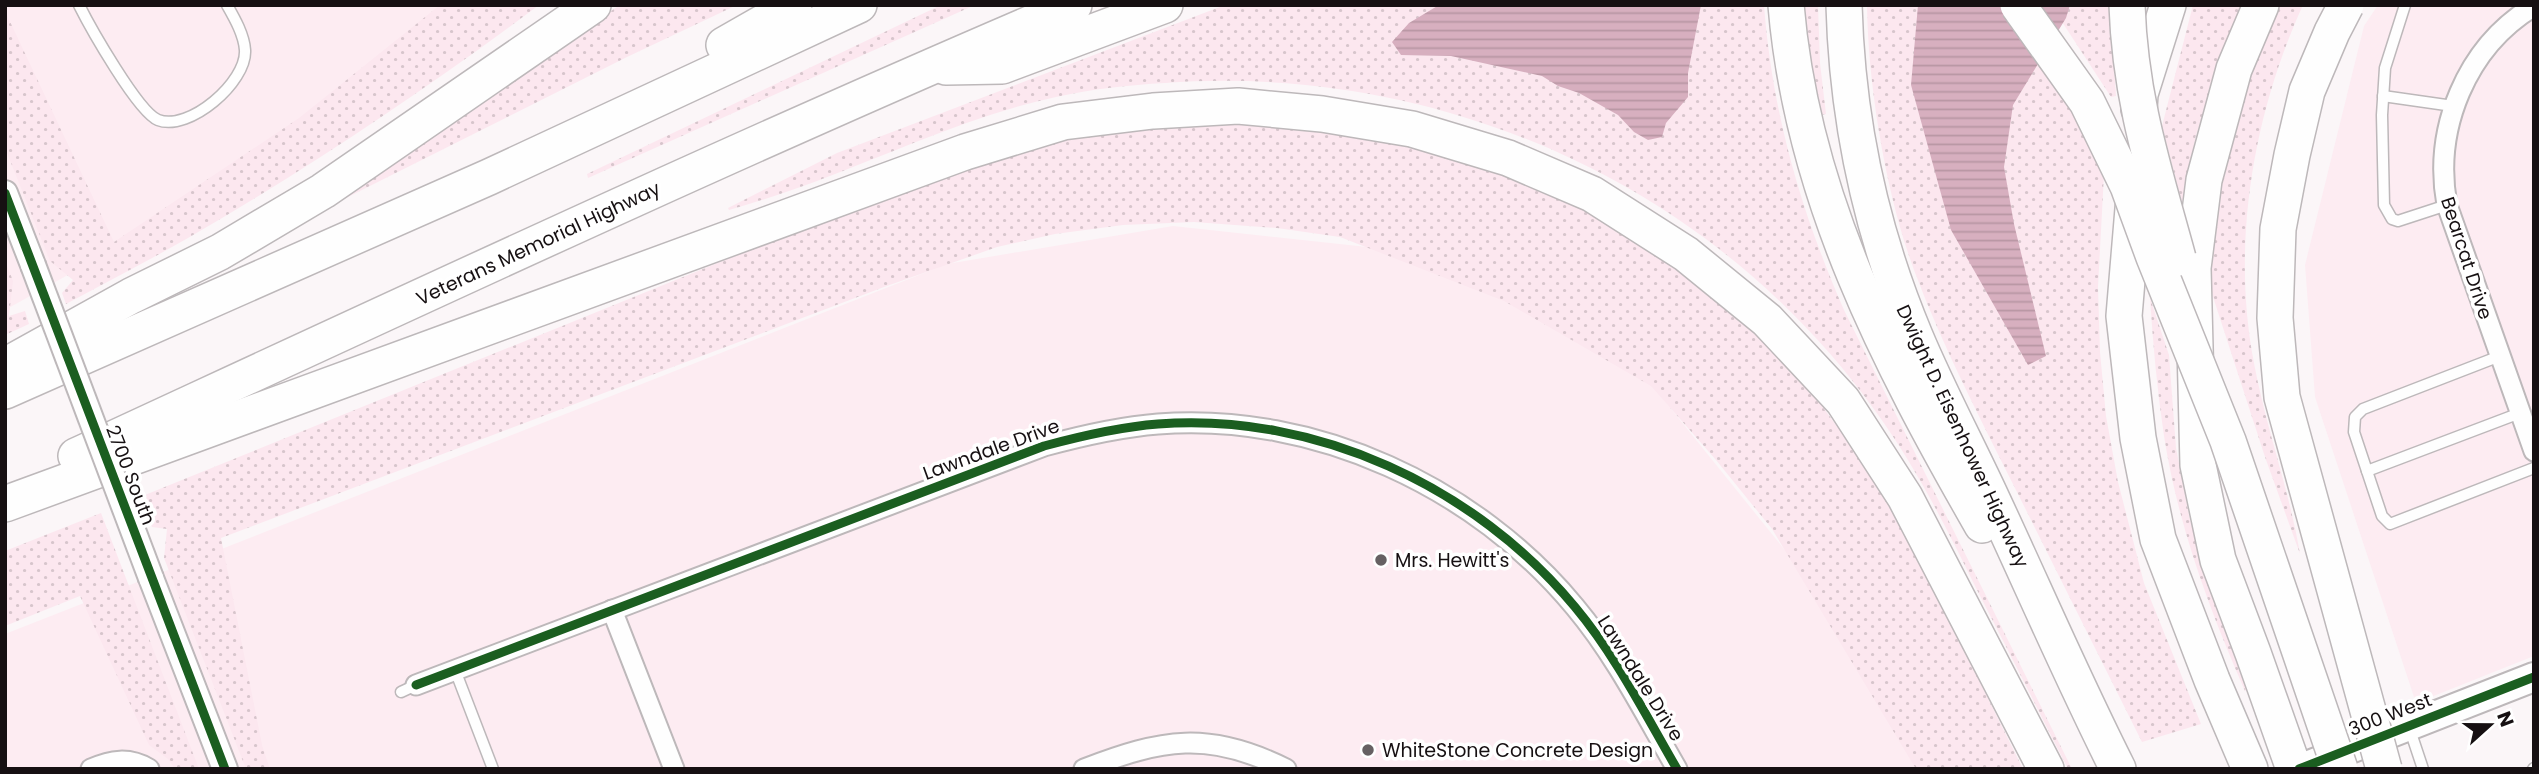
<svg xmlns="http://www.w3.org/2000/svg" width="2539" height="774" viewBox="0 0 2539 774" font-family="Poppins,sans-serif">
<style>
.built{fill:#fdecf2}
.grass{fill:url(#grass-dots)}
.water{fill:url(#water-rules)}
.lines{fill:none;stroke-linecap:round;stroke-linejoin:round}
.service-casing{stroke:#bdb8ba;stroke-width:13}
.minor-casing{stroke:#bdb8ba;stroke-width:23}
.tertiary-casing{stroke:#bdb8ba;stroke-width:28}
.secondary-casing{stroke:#bdb8ba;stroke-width:32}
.motorway-casing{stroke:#bdb8ba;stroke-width:38}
.service{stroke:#fefefe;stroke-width:10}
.minor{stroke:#fefefe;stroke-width:19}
.tertiary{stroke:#fefefe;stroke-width:24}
.secondary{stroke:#fefefe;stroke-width:28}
.motorway{stroke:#fefefe;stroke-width:35}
.tertiary-bridge-casing{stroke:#bdb8ba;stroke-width:28;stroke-linecap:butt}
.motorway-bridge-casing{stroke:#bdb8ba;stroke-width:38;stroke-linecap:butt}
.tertiary-bridge{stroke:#fefefe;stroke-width:24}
.motorway-bridge{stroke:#fefefe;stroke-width:35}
.cycleway-casing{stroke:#fff;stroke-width:13}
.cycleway{stroke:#1b5e20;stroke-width:9}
.poi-dot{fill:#666062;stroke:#fff;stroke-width:2.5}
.labels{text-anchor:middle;stroke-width:7;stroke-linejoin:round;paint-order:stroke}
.street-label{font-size:19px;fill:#161012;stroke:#fff}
.poi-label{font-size:19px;fill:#161012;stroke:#fff;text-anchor:start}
</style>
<defs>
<pattern id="grass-dots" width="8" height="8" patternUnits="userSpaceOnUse" patternTransform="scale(1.75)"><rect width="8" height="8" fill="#fce7ef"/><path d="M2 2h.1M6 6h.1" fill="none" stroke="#d7c5cc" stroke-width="1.8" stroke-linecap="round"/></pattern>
<pattern id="water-rules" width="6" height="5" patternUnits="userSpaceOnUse" patternTransform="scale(1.75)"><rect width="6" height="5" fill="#d7afbf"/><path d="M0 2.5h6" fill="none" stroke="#b896a3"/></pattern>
</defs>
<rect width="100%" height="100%" fill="#fbf6f8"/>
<g class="built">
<path d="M5,5H494L335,126L5,310Z"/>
<path d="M2378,5H2534V656L2416,703L2315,397L2305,265L2364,26Z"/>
<path d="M1173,226L1460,257L1651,384L1809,580L1931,769H5V634L947,264Z"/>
</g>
<g class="grass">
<path d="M440,5H539C427,89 309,168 188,238C148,261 107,282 66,304L62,293L73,280L50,261L5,148V11L114,242L299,118Z"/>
<path d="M620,5H737L627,57L320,211L519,72Z"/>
<path d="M941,5H975L588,178L587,174Z"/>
<path d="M1225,5H1764C1772,112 1801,212 1844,310L2072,769H2068C2037,708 2007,648 1976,588C1946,527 1916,467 1876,412C1714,185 1441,63 1165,83C1129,85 1092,89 1056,97C973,115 897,151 817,181C788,192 759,201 729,210L728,208L837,153Z"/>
<path d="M1800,5H1818L1820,63L1826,114L1817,116Z"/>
<path d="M1867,5H2002L2066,99L2104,174L2098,287L2100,352L2106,416L2118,482L2144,583L2201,724L2142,742C2101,660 2060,578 2019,496C1982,422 1943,348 1914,270C1886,194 1868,87 1867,5Z"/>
<path d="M2051,5H2110L2116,96L2111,97Z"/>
<path d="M2193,5H2245L2224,54L2196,135L2182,203L2162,126Z"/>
<path d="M2275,5H2303C2253,114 2231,245 2254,363C2266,428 2289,489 2300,554L2265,457L2202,263L2218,162Z"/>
<path d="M1276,120L1450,152L1594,213L1655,251L1738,315L1806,384L1871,473L1911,543L2023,769H1916L1772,529L1716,460L1651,386L1504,301L1340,237L1277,228L1194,222L1123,225L1055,234L997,247L884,287L221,538L262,745L270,769H246L164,558L167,529L152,527L140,497L947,170L1075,133Z"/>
<path d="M5,260L13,281L9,316L25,311L29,324L5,335Z"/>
<path d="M2150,298L2169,355L2176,448L2190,520L2217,610L2247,690L2245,691C2209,609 2178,525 2164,436C2157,390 2153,344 2150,298Z"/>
<path d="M101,513L199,769H175L168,759L149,745L80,596L5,626V551Z"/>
</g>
<g class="water">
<path d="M1439,5H1701L1688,73V97L1666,123L1662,137L1648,140L1634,132L1618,115L1579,93L1558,86L1542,76L1451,56L1401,55L1392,42L1409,23Z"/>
<path d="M1918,5H2070L2066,18L2013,105L2004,167L2014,224L2046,356L2028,365L1951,230L1911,85Z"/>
</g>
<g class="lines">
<g class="service-casing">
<g id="service">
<path d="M79,5C90,27 138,112 158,120C189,132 247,82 245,50C244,35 235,19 227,5"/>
<path d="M2405,5L2385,68L2382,115L2384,205L2392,219L2398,221L2447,205"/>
<path d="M2383,96L2453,106"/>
<path d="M2500,356L2363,409L2355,417L2354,432L2382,516L2390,524L2534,468"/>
<path d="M2367,471L2520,413"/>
<path d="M455,670L493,769"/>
<path d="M401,692L416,685"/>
<path d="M2410,730L2423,769"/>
<path d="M2533,769L2534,768"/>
</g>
</g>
<g class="minor-casing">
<g id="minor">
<path d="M2534,6C2466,47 2433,129 2447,205L2534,451"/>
<path d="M612,610L674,769"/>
<path d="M416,685L1044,446C1081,436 1119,427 1158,424C1315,412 1476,487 1575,607C1616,656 1645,714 1677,769"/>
<path d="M91,769C111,760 129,757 149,769"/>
<path d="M1084,769C1162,739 1208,730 1286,769"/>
</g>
</g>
<g class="tertiary-casing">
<g id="tertiary">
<path d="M5,193L33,265"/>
<path d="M151,578L225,769"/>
</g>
</g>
<g class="secondary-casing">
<path id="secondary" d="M2299,769L2534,677"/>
</g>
<g class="motorway-casing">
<g id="motorway">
<path d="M1786,5C1802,196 1888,361 1982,525"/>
<path d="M1844,5C1847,119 1871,231 1915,336C1938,391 1967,445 1992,499C2034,589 2073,680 2118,769"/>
<path d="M2261,5L2234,69L2204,180L2193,268L2198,465L2218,560L2253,653L2294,769"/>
<path d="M724,45L794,5"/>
<path d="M946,67L1002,66L1165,5"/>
<path d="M2139,109L2140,94L2168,5"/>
<path d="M2134,197L2124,316L2138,438L2158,539L2212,680L2250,769"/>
<path d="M5,366L131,296L220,252L323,191L593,5"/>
<path d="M5,391L489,177L859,5"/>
<path d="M76,456C407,303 738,148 1074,5"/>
<path d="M5,504L965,152L1063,122L1153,111L1238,106L1322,114L1412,129L1508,158L1592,194L1686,254L1767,320L1843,401L1905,497L2046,769"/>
</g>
</g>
<use href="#service" class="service"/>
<use href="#minor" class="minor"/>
<use href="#tertiary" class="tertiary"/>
<use href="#secondary" class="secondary"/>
<use href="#motorway" class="motorway"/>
<g class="tertiary-bridge-casing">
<path id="tertiary-bridge" d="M33,265L151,578"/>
</g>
<g class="motorway-bridge-casing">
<g id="motorway-bridge">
<path d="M2018,5L2087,102L2128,186L2154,257L2228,441L2340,769"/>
<path d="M2127,5C2130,98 2154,170 2178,258"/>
<path d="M2346,5L2332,32L2307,91L2292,155L2278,229L2275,318L2282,397L2384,769"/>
</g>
</g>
<use href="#tertiary-bridge" class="tertiary-bridge"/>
<use href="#motorway-bridge" class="motorway-bridge"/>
<g class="cycleway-casing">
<g id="cycleway">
<path d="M5,193L225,769"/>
<path d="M416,685L1044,446C1081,436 1119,427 1158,424C1315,412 1476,487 1575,607C1616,656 1645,714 1677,769"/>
<path d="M2299,769L2534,677"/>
</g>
</g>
<use href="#cycleway" class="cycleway"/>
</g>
<g class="poi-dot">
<circle cx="1381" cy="560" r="7"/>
<circle cx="1368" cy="750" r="7"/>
</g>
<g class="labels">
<g class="street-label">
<text transform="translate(538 243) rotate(-25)" y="7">Veterans Memorial Highway</text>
<text transform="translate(2467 258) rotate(72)" y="7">Bearcat Drive</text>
<text transform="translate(1963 436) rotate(65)" y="7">Dwight D. Eisenhower Highway</text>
<text transform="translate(991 449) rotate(-20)" y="7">Lawndale Drive</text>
<text transform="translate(131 475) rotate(69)" y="7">2700 South</text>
<text transform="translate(1641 678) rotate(58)" y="7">Lawndale Drive</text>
<text transform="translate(2390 714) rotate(-21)" y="7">300 West</text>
</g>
<g class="poi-label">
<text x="1395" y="567">Mrs. Hewitt's</text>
<text x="1382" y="757">WhiteStone Concrete Design</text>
</g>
</g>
<rect width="2539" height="774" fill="none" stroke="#161012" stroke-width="14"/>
<g transform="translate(2490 725) rotate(69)" stroke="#ffffff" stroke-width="5" paint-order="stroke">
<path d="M0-5L12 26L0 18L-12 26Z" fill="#161012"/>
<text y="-10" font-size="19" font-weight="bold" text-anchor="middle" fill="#161012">N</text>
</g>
</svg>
